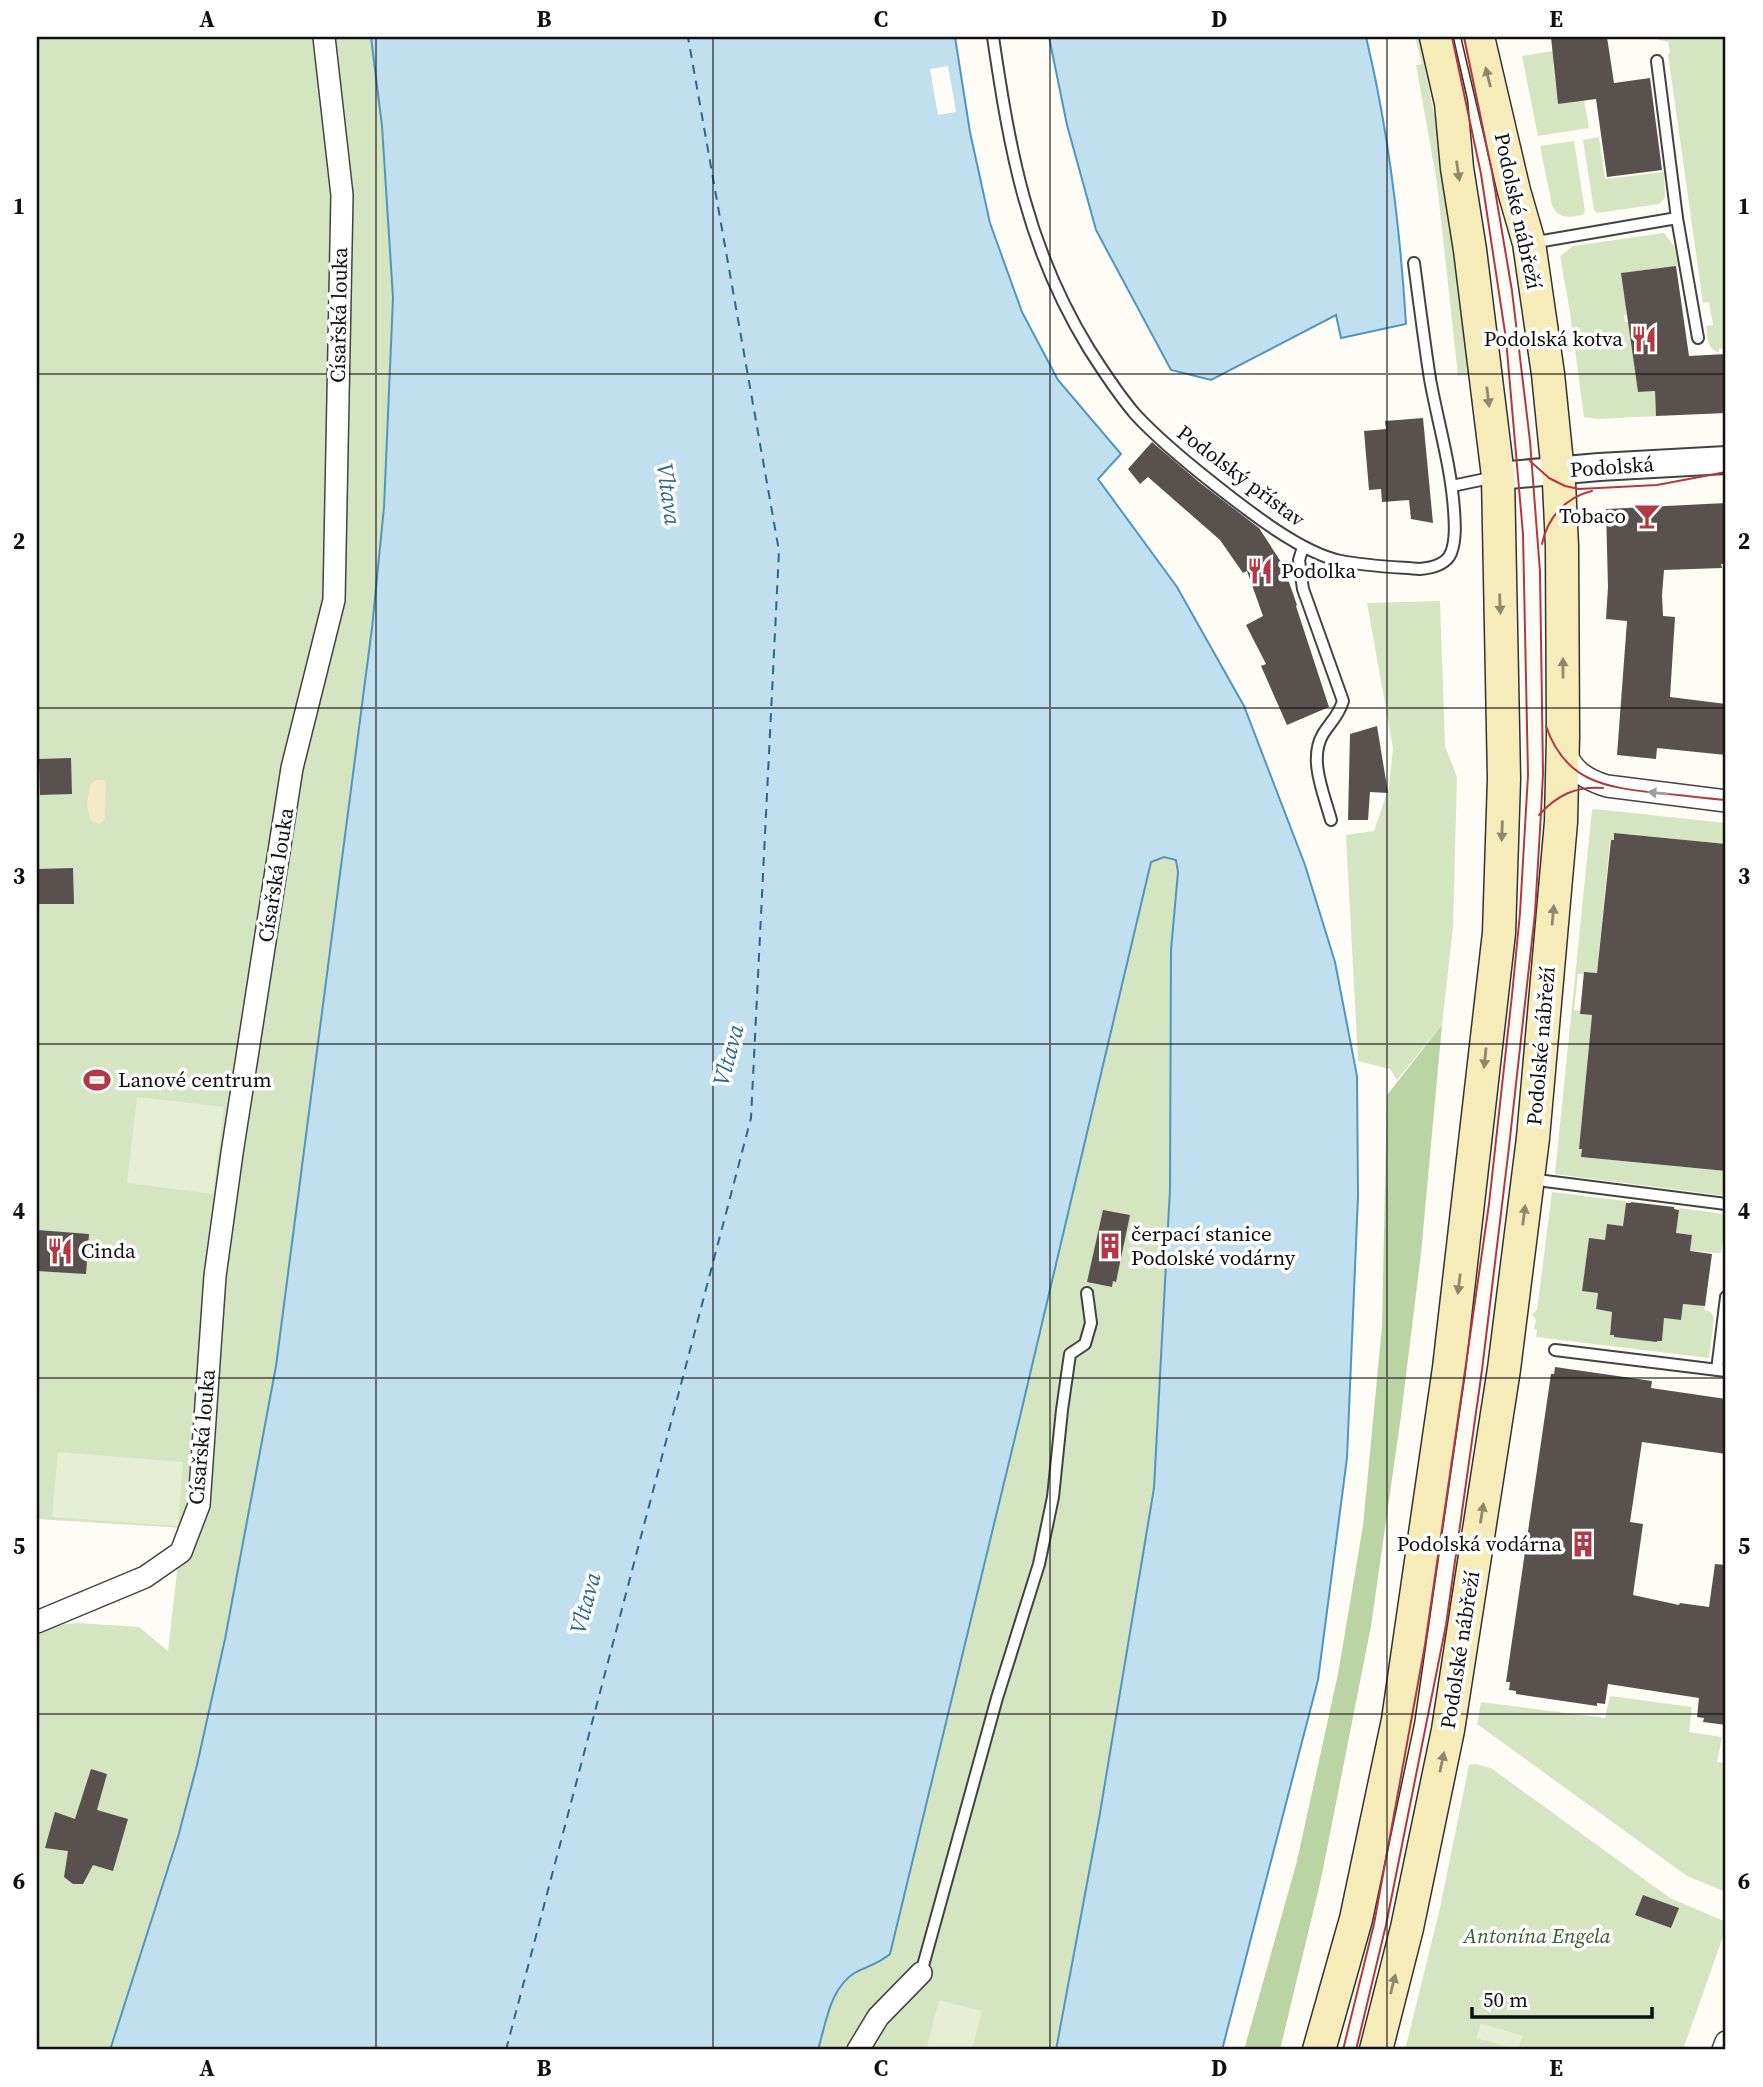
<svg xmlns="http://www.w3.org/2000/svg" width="1763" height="2087" viewBox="0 0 1763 2087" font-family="'Source Serif 4',serif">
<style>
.green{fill:#d5e5c2;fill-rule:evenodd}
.forest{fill:#bbd4a3}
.sand{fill:#f4e8c7}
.pitch{fill:#e5edd2}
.water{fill:#c0dfef;stroke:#5096bd;stroke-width:2}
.pier{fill:#fefcf5}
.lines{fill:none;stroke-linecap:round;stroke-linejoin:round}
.ferry{stroke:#286994;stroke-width:2;stroke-dasharray:9 7;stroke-linecap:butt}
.building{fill:#58514e}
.service-casing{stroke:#434343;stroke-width:14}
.minor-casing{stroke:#434343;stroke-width:24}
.tertiary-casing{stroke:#434343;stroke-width:30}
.secondary-casing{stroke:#323232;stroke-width:35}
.service{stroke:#fff;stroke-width:10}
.minor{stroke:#fff;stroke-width:21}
.tertiary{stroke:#fff;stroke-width:26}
.secondary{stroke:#f5ecb9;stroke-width:32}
.tram{stroke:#b03943;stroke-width:2}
.oneway{fill:#8e896d}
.oneway2{fill:#9f9f9f}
.grid{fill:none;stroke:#101010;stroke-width:2;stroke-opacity:0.55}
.labels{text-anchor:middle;stroke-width:7;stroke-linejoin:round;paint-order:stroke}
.street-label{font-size:21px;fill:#101010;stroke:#fff}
.poi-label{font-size:21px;fill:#101010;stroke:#fff;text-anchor:start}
.park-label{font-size:21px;font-style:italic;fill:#366128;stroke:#fff}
.water-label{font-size:23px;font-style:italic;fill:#286994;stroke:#fff}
.neatline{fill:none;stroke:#101010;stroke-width:2.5}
.grid-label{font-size:23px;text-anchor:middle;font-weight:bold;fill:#101010}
</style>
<rect width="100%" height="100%" fill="#fefcf5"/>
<g class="green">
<path d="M37,37H371L382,126L393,298L384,507L372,628L276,1366L225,1639L197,1766L178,1837L110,2050H37V1634L56,1625L79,1623L139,1627L168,1651L182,1528L37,1519Z"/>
<path d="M1415,37H1418C1444,148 1457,261 1472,374L1458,376L1437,183L1416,65L1422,64Z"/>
<path d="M1649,37H1726V348L1719,349V352C1706,349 1708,338 1706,326L1713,325L1709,302L1703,303L1668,54L1670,53L1668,42Z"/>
<path d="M1553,51L1555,63L1553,64L1558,104L1584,100L1589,128L1538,136L1522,56Z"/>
<path d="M1599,137L1605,179L1664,172L1665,198L1659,204L1597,213L1594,210L1583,140Z"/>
<path d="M1574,141L1585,211L1583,215C1569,217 1558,220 1552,205L1540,146Z"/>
<path d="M1664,233L1674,246L1678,266L1622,273L1627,315H1624L1625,322H1628L1638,392L1655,391L1656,416L1598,419L1584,417L1570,312L1560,256L1573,246Z"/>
<path d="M1440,601L1445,746L1457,777L1453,927L1442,1025L1397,1080L1390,1069L1358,1061L1346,835L1374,831L1389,787L1393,748L1367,603Z"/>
<path d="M1595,809L1726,823V844L1614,833V840H1610L1597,973L1578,974L1574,1010L1580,1011V1014L1592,1015L1579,1149H1582L1581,1157L1726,1171V1196L1555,1174L1592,810Z"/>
<path d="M1164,857L1176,860L1178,872L1171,950L1170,1189L1154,1488L1099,1819L1056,2050H818C826,2023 830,1987 856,1972C868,1966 880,1963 890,1954L1018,1425L1151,862Z"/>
<path d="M1552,1192L1626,1201L1623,1226L1607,1224L1605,1240L1589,1239L1582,1290L1598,1293L1596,1309L1612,1312L1610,1334L1614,1335V1337H1630L1631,1339L1662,1341L1664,1318L1681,1320L1683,1304L1705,1306L1704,1310L1711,1312L1714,1318L1709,1358L1536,1337L1537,1330L1534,1329L1536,1320L1532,1314L1537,1310Z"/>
<path d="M1679,1208L1725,1214L1726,1216L1721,1253L1690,1251L1692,1235L1676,1233Z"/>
<path d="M1610,1696L1692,1707L1689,1732L1722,1737L1717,1762L1726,1763V1892L1687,1876L1477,1724L1481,1702L1605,1718Z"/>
<path d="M1475,1764L1491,1768L1670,1898L1726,1922V1928L1683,2050H1405L1440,1908L1469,1765ZM1643,1895L1678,1908L1671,1928L1635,1915ZM1481,2024L1522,2036L1518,2049L1477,2038Z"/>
</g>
<path class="forest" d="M1442,1025L1421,1253L1401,1416L1371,1626L1321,1879L1280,2050H1244L1297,1861L1338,1674L1363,1526L1382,1326L1387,1095Z"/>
<path class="sand" d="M96,780H105C107,792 104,806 105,819L99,824L90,820L87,804L90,785Z"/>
<g class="pitch">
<path d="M137,1097L224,1107L213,1194L127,1183Z"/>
<path d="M58,1452L183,1462L178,1526L52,1517Z"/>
<path d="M939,2000L982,2011L972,2050H926Z"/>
<path d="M1481,2024L1522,2036L1518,2050L1477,2038Z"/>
</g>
<g class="water">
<path d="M371,37H955L970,132L990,223L1022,312L1058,380L1121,454L1098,479L1177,587L1244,706L1305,865L1335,962L1357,1076L1358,1196L1347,1458L1318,1680L1222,2050H1056L1099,1819L1154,1488L1170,1189L1171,950L1178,872L1176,860L1164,857L1151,862L1018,1425L890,1954C880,1963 868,1966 856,1972C830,1987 826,2023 818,2050H110L178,1837L197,1765L225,1639L276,1366L372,628L384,507L393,298L382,126Z"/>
<path d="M1049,37H1366C1389,132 1400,227 1406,324L1341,338L1336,315L1211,380L1171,370L1096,230L1067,125Z"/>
</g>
<path class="pier" d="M948,66L956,112L938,115L930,69Z"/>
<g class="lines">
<path class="ferry" d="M506,2050L751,1118L779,551L688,37"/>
</g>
<g class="building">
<path d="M1551,37H1607L1614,83L1650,78L1662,170L1607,177L1596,99L1558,104Z"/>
<path d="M1676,266L1689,356L1726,354V413L1656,416L1655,391L1638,392L1621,273Z"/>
<path d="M1423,418L1433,523L1411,519L1409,500L1382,502L1381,489L1369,490L1364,431L1386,429L1385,421Z"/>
<path d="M1152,442L1199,482L1259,528L1283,565L1297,605L1296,606L1329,707L1287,725L1261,666L1266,664L1246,625L1263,616L1247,571L1243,573L1220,540L1148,477L1140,484L1128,469Z"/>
<path d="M1726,503V564H1721L1722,568L1664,570L1662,595L1663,616L1675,617L1670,697L1726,704V755L1657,748L1656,759L1617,755L1627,621L1606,619L1608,587L1606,509Z"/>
<path d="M1377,726L1388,793L1370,792L1368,820H1348L1350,734Z"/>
<path d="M71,758L72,794L40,795L39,759Z"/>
<path d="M1614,833L1726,844V1171L1581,1157L1582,1149H1579L1592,1015L1580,1014L1584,972L1597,973L1611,840H1614Z"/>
<path d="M73,868L74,904H37V869Z"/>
<path d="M1631,1202L1674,1207V1209L1679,1210L1676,1233L1692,1235L1690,1251L1712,1254L1705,1306L1683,1304L1681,1320L1664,1318L1662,1341H1657V1342L1614,1337V1335H1610L1612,1312L1596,1309L1598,1293L1582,1291L1589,1238L1605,1240L1607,1224L1623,1226L1626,1203H1631Z"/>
<path d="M1103,1210L1130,1215L1116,1282L1113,1281L1112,1287L1087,1282Z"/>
<path d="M37,1230L89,1234L86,1274L37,1271Z"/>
<path d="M1555,1367L1652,1381L1651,1388L1726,1399V1454L1642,1442L1630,1522L1643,1524L1633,1595L1679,1605L1680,1603L1709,1607L1715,1564L1726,1565V1725L1703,1722L1704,1718L1697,1717L1699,1698L1608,1684L1605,1704L1597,1703V1706L1516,1694V1691L1509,1690L1510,1682H1506L1551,1374H1554Z"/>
<path d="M91,1769L107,1774L97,1810L128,1819L113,1871L93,1865L83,1884H73L64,1877L68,1851L45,1848L55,1812L75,1819Z"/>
<path d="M1643,1895L1679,1908L1671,1928L1635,1915Z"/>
</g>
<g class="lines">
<g class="service-casing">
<g id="service">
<path d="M993,37C1010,152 1027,248 1089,349C1103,371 1118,394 1135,414C1159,440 1186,462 1214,484C1247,510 1301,553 1341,561C1366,566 1394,567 1420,569C1431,568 1446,565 1451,553C1456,540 1455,524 1454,510C1451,466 1438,423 1430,379C1424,340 1419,301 1414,263"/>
<path d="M1657,61L1677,218L1698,338"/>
<path d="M1531,243L1677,218"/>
<path d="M1452,486L1495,477"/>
<path d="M1303,547L1299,560L1303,589L1343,701C1338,717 1331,721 1323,734C1308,759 1324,794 1331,820"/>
<path d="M1545,1181L1726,1204"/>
<path d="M1555,1350L1726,1371"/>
<path d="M1717,1370L1726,1297"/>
<path d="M921,1973L997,1698L1039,1564L1053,1497L1062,1410L1070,1354L1085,1344L1091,1323L1087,1293"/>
</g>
</g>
<g class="minor-casing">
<g id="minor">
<path d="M1565,749C1570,770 1587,780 1607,786L1726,801"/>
<path d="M37,1622L145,1577L181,1552L199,1505L215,1276L232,1153L292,768L334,600L342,195L324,37"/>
<path d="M858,2050L878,2017L921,1973"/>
<path d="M1723,2050L1726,2042"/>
</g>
</g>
<g class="tertiary-casing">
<path id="tertiary" d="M1498,476L1599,467L1726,460"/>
</g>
<g class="secondary-casing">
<g id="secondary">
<path d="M1319,2050L1356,1919L1398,1720L1449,1368L1499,933L1504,779L1498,476L1470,250L1457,168L1451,103L1436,37"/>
<path d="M1376,2050L1407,1928L1448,1730L1504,1369L1533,1138L1561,822L1563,736L1562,546L1559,483L1548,374L1529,243L1514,191L1478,37"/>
</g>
</g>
<use href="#service" class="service"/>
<use href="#minor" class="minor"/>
<use href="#tertiary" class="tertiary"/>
<use href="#secondary" class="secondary"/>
<g class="tram">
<path d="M1530,461L1549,478L1565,486L1579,489L1657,485L1726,472"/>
<path d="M1542,544C1547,518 1566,497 1592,491"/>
<path d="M1546,726C1565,782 1605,787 1657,793C1680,795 1703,798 1726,800"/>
<path d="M1539,815C1557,795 1576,786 1603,788"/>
<path d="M1343,2050L1374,1924L1425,1645L1465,1371L1489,1204L1512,995L1520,913L1528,775L1523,534L1506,339L1481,174L1452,37"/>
<path d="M1356,2050L1386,1925L1446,1625L1482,1370L1509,1147L1535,913L1541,813L1543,773L1540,572L1530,441L1512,291L1492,172L1464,37"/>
</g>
</g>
<defs><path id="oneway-solid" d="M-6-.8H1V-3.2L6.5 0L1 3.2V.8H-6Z" transform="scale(1.75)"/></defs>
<g class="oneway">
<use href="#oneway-solid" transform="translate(1488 77) rotate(-104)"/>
<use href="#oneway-solid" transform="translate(1458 171) rotate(82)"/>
<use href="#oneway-solid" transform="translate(1488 397) rotate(83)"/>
<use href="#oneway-solid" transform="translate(1500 604) rotate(88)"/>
<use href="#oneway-solid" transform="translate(1563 668) rotate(-90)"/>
<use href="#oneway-solid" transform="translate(1502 831) rotate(92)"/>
<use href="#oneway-solid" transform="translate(1553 915) rotate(-85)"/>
<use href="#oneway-solid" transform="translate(1485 1058) rotate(96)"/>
<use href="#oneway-solid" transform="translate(1524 1215) rotate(-83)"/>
<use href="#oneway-solid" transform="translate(1459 1284) rotate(97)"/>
<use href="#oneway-solid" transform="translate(1482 1513) rotate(-81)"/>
<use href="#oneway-solid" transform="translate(1442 1762) rotate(-78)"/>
<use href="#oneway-solid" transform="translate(1393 1984) rotate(-76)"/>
</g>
<use class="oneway2" href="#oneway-solid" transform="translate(1658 793) rotate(-174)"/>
<path class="grid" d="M376,37V2050M713,37V2050M1050,37V2050M1387,37V2050M37,374H1726M37,708H1726M37,1044H1726M37,1378H1726M37,1714H1726"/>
<defs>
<g id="restaurant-bare" transform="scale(2.1)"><path d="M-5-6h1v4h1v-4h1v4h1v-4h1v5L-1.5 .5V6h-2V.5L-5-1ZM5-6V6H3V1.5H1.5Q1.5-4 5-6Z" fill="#b03943" stroke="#fff" stroke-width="2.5" paint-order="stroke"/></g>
<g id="bar-bare" transform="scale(2.1)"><path d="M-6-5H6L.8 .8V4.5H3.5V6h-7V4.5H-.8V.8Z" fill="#b03943" stroke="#fff" stroke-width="2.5" paint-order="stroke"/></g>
<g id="stadium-bare" transform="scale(2.1)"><path d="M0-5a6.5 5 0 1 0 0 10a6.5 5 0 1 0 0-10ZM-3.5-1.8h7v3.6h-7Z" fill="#b03943" stroke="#fff" stroke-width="2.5" paint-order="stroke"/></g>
<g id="building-bare" transform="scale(2.1)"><path d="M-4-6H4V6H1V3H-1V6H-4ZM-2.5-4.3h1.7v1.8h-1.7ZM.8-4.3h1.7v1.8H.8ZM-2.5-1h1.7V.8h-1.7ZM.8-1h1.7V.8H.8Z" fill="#b03943" stroke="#fff" stroke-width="2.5" paint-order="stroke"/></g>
</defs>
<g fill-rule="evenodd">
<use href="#restaurant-bare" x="1644" y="339"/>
<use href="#bar-bare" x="1647" y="516"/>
<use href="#restaurant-bare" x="1260" y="571"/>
<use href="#stadium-bare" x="97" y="1080"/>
<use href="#building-bare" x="1110" y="1246"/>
<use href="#restaurant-bare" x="60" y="1251"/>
<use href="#building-bare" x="1583" y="1544"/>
</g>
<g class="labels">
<g class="street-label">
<text transform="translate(1518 211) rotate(78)" y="7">Podolské nábřeží</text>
<text transform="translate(339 315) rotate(-89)" y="7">Císařská louka</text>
<text transform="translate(1612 467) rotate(-4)" y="7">Podolská</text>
<text transform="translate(1241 476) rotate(37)" y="7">Podolský přístav</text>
<text transform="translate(276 875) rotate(-81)" y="7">Císařská louka</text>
<text transform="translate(1541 1046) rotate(-85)" y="7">Podolské nábřeží</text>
<text transform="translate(202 1437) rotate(-85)" y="7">Císařská louka</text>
<text transform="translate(1460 1650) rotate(-81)" y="7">Podolské nábřeží</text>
</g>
<g class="poi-label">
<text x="1623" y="346" text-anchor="end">Podolská kotva</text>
<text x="1626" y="523" text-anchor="end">Tobaco</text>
<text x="1281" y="578">Podolka</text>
<text x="118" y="1087">Lanové centrum</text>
<text x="1131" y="1241">čerpací stanice<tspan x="1131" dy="24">Podolské vodárny</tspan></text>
<text x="81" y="1258">Cinda</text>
<text x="1562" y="1551" text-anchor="end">Podolská vodárna</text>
</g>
<g class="park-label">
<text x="1537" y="1943">Antonína Engela</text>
</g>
<g class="water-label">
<text transform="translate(669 494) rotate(82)" y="8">Vltava</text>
<text transform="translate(728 1055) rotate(-75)" y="8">Vltava</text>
<text transform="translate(585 1603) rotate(-75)" y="8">Vltava</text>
</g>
</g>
<rect width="1763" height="2087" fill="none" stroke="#ffffff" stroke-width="77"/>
<path d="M1472 2007v10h180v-10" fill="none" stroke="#101010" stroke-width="3.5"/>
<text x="1483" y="2007" font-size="21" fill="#101010" stroke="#ffffff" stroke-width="5" paint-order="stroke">50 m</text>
<rect x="38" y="38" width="1686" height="2010" class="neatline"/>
<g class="grid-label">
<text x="207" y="27">A</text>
<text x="544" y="27">B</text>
<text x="881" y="27">C</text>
<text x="1219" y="27">D</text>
<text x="1556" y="27">E</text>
<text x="19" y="214">1</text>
<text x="1744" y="214">1</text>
<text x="19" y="549">2</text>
<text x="1744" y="549">2</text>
<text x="19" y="884">3</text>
<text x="1744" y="884">3</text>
<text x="19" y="1219">4</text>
<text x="1744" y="1219">4</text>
<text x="19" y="1554">5</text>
<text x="1744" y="1554">5</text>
<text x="19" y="1889">6</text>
<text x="1744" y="1889">6</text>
<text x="207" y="2076">A</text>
<text x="544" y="2076">B</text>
<text x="881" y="2076">C</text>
<text x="1219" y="2076">D</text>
<text x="1556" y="2076">E</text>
</g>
</svg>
